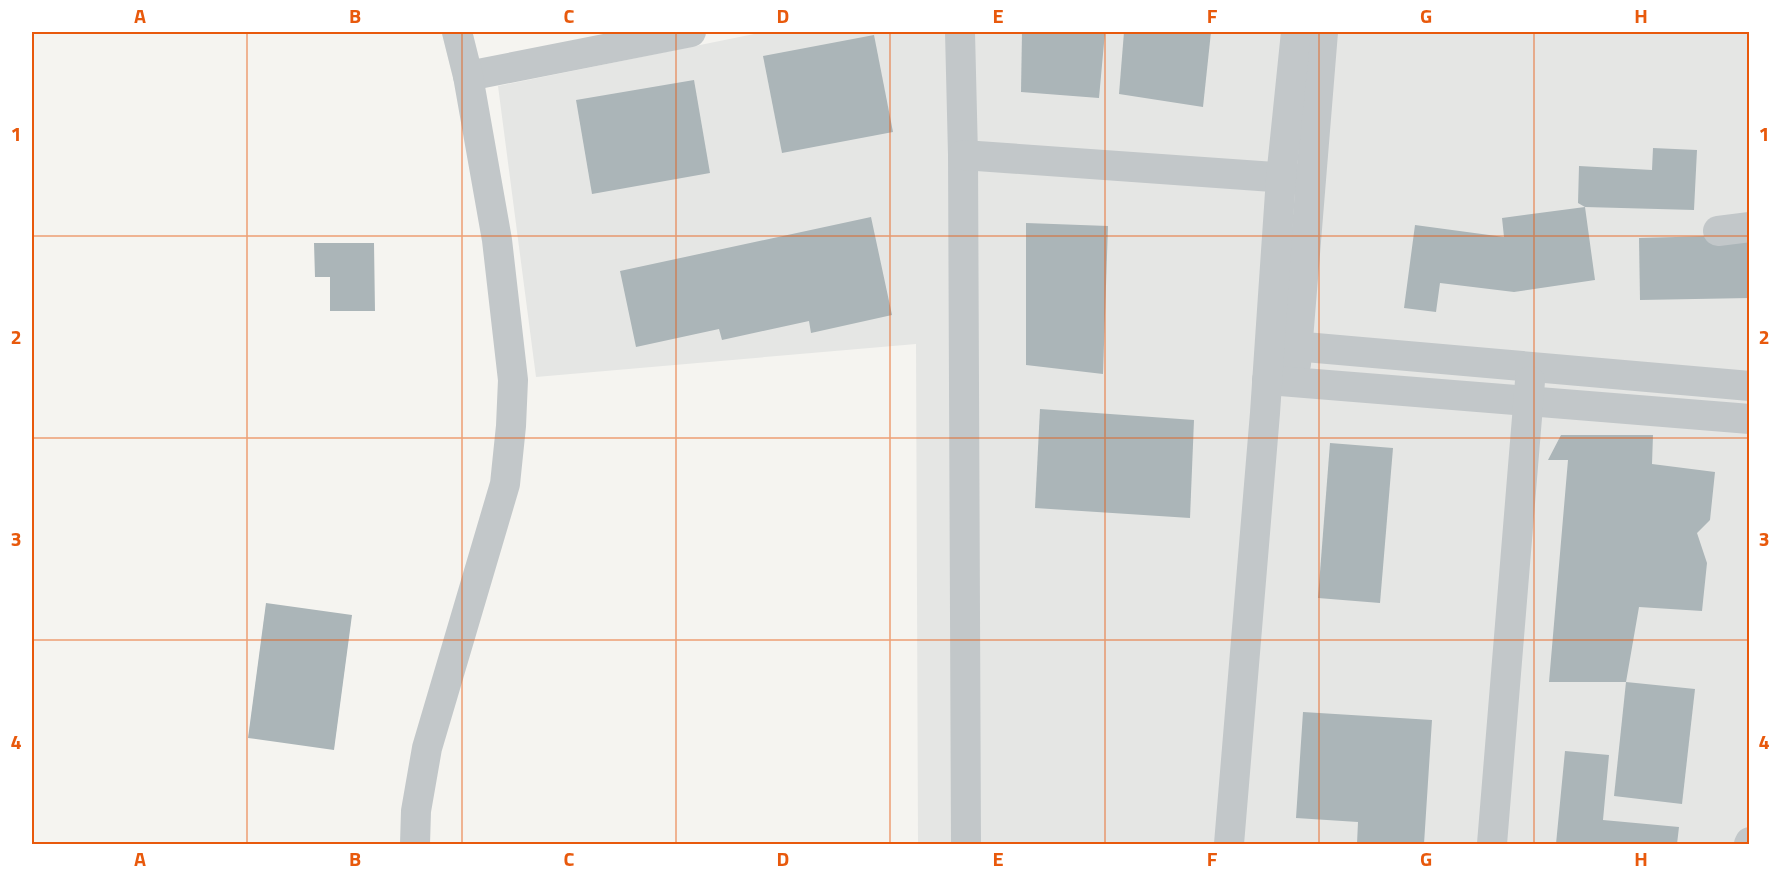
<svg xmlns="http://www.w3.org/2000/svg" width="1781" height="876" viewBox="0 0 1781 876" font-family="'Titillium Web',sans-serif">
<style>
.built{fill:#e5e6e4}
.building{fill:#abb5b8}
.lines{fill:none;stroke-linecap:round;stroke-linejoin:round}
.minor{stroke:#c2c7c9;stroke-width:30}
.grid{fill:none;stroke:#e8590c;stroke-width:1.5;stroke-opacity:0.55}
.neatline{fill:none;stroke:#e8590c;stroke-width:2}
.grid-label{font-size:20px;text-anchor:middle;font-weight:bold;fill:#e8590c}
</style>
<rect width="100%" height="100%" fill="#f5f4f0"/>
<path class="built" d="M764,32H1749V844H918L916,344L536,377L498,86Z"/>
<g class="building">
<path d="M1022,32H1105L1099,98L1021,92Z"/>
<path d="M1124,32H1211L1203,107L1119,94Z"/>
<path d="M874,35L893,132L782,153L763,56Z"/>
<path d="M694,80L710,173L592,194L576,100Z"/>
<path d="M1653,148L1697,150L1694,210L1585,207L1578,203L1579,166L1652,170Z"/>
<path d="M1585,207L1595,280L1514,292L1440,283L1436,312L1404,308L1415,225L1504,237L1502,218Z"/>
<path d="M871,217L892,315L811,333L809,321L722,340L719,329L636,347L620,271Z"/>
<path d="M1026,223L1108,226L1103,374L1026,365Z"/>
<path d="M1750,235V298L1640,300L1639,238Z"/>
<path d="M314,243H374L375,311H330V277H315Z"/>
<path d="M1040,409L1194,420L1190,518L1035,508Z"/>
<path d="M1561,435H1653L1652,464L1715,472L1710,520L1697,533L1707,563L1702,611L1639,607L1626,682H1549L1568,460H1548Z"/>
<path d="M1330,443L1393,448L1380,603L1318,598Z"/>
<path d="M266,603L352,615L334,750L248,738Z"/>
<path d="M1626,682L1695,689L1682,804L1614,796Z"/>
<path d="M1303,712L1432,720L1424,844H1357L1358,822L1296,818Z"/>
<path d="M1565,751L1609,755L1603,820L1679,827L1677,844H1556Z"/>
</g>
<g class="lines">
<g class="minor">
<path d="M960,32L963,155L966,844"/>
<path d="M468,76L691,32"/>
<path d="M963,155L1302,179"/>
<path d="M1718,231L1750,227"/>
<path d="M1270,344L1750,386"/>
<path d="M1296,364L1323,32"/>
<path d="M1267,380L1750,419"/>
<path d="M415,844L416,811L427,748L505,484L511,426L513,380L497,240L468,76L457,32"/>
<path d="M1229,844L1265,413L1281,178L1296,32"/>
<path d="M1492,844L1530,381"/>
<path d="M1749,844L1750,842"/>
</g>
</g>
<path class="grid" d="M247,32V844M462,32V844M676,32V844M890,32V844M1105,32V844M1319,32V844M1534,32V844M32,236H1750M32,438H1750M32,640H1750"/>
<rect width="1781" height="876" fill="none" stroke="#ffffff" stroke-width="66"/>
<rect x="33" y="33" width="1715" height="810" class="neatline"/>
<g class="grid-label">
<text x="140" y="23">A</text>
<text x="355" y="23">B</text>
<text x="569" y="23">C</text>
<text x="783" y="23">D</text>
<text x="998" y="23">E</text>
<text x="1212" y="23">F</text>
<text x="1426" y="23">G</text>
<text x="1641" y="23">H</text>
<text x="16" y="141">1</text>
<text x="1764" y="141">1</text>
<text x="16" y="344">2</text>
<text x="1764" y="344">2</text>
<text x="16" y="546">3</text>
<text x="1764" y="546">3</text>
<text x="16" y="749">4</text>
<text x="1764" y="749">4</text>
<text x="140" y="866">A</text>
<text x="355" y="866">B</text>
<text x="569" y="866">C</text>
<text x="783" y="866">D</text>
<text x="998" y="866">E</text>
<text x="1212" y="866">F</text>
<text x="1426" y="866">G</text>
<text x="1641" y="866">H</text>
</g>
</svg>
